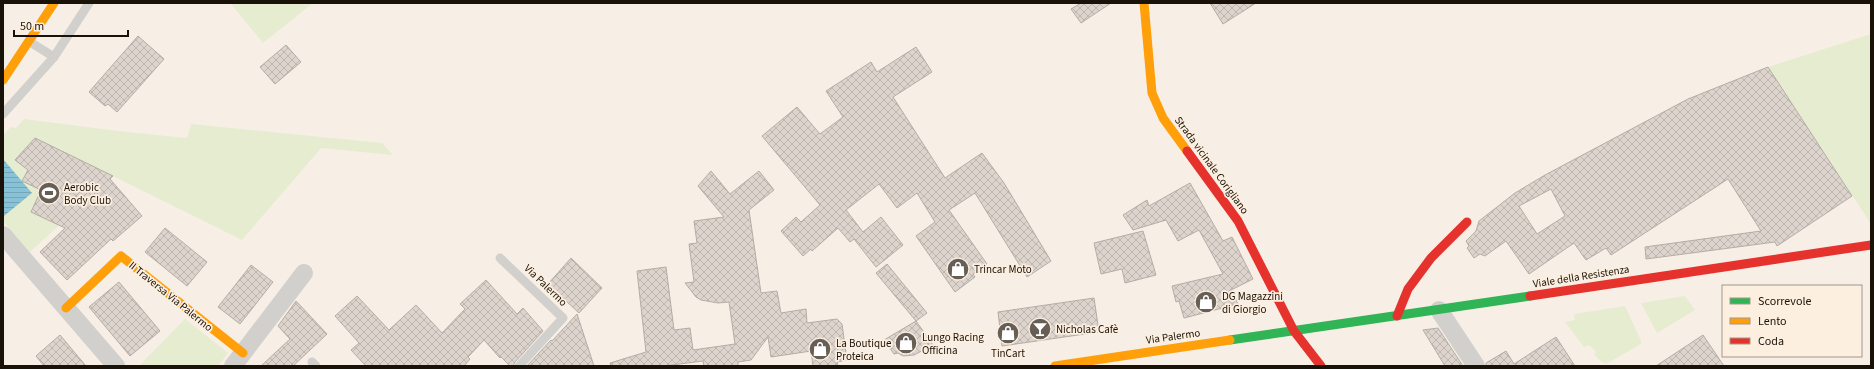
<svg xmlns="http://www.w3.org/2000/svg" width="1874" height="369" viewBox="0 0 1874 369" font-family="'Source Sans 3',sans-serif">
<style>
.grass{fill:#e6ecd0}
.water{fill:url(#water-rules)}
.building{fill:url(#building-cross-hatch);stroke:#b4ada5;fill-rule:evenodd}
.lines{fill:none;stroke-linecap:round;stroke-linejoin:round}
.lane{stroke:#d2d0cd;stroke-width:9}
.street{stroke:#d2d0cd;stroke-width:18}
.fast{stroke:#30b455;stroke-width:9}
.slow{stroke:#ff9f0a;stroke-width:9}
.jam{stroke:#e5322d;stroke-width:9}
.labels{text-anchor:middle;stroke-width:3.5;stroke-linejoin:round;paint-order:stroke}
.street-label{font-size:11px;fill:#191209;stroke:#fdefe0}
.poi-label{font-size:11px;fill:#191209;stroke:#fdefe0;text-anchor:start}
</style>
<defs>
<pattern id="water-rules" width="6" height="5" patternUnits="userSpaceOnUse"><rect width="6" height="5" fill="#88c2d7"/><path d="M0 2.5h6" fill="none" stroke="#75a6b7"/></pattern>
<pattern id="building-cross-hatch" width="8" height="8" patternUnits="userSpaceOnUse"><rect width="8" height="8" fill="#ddd5cd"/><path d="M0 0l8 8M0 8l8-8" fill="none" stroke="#bdb6af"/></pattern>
</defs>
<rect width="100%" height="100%" fill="#f7efe6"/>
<g class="grass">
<path d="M230,3H313L263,43Z"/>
<path d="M1871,34V224L1768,67Z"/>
<path d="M24,119L118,131L187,138L191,124L382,143L393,155L321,148L242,240L113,176L30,252L3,221V135L11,127L16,128Z"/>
<path d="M1685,296L1695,310L1657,333L1641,303Z"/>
<path d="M1625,306L1641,341V344L1606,364L1600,361L1594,354L1596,352L1589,345L1584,347L1565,322L1575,320L1574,314Z"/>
<path d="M185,319L228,353L218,366H139Z"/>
</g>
<path class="water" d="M3,159L32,193L4,216L3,215Z"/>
<g class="building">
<path d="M1081,3H1111L1081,23L1071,9Z"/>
<path d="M1210,3H1256L1223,24Z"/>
<path d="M138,36L164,59L117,112L108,104L105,106L89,92Z"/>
<path d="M286,45L301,62L275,84L260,67Z"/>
<path d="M916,47L932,72L893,97L945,178L982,153L1004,183L1051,261L1027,277L975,193L949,210L987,264L973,274L975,277L955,292L916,236L935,222L917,193L897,208L879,184L846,210L863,232L881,217L903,245L876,267L854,239L850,242L838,228L812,251L811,249L803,256L781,231L796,217L801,222L820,205L762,136L797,107L820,134L843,117L826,91L871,62L877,72Z"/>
<path d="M1768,67L1852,196L1777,246L1775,242L1646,259L1645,247L1761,231L1728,179L1611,255L1606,248L1586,260L1574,243L1529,274L1506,241L1485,256L1480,254L1474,258L1467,248L1469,246L1466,241L1476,231L1479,221L1515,193L1545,175L1688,99ZM1551,189L1565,216L1537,234L1519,206Z"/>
<path d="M35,138L113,176L110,179L142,216L113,241L111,239L67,280L40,252L65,228L31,212L41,190L22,181L28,170L15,160Z"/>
<path d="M711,171L730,194L759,171L774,190L749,210L761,293L777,291L781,313L806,309L807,323L837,319L842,324L847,360L837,362L838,366H813L811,351L771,357L768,337L751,360L738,362V366H704L703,361L664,366H611L610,363L646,352L637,271L666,267L674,330L690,328L693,350L735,344L729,302L718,303L701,300L696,297L685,283L694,282L689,244L697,243L694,221L724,217L698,186Z"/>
<path d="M1190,183L1223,241L1232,237L1253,279L1231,290L1238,304L1184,318L1179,301L1176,302L1172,286L1223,274L1199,230L1178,241L1166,220L1133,230L1123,215L1147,200L1149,206Z"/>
<path d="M165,228L207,262L187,286L145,252Z"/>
<path d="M1143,231L1156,275L1125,283L1122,269L1101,274L1094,243Z"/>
<path d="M571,258L602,288L579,313L548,284Z"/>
<path d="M887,264L927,313L916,321L876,273Z"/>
<path d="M251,265L273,282L240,324L218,307Z"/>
<path d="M486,280L517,314L523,308L543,331L515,362L513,366H510L501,357L500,358L484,340L468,357L470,359L464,366H366L351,350L359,343L335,316L357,296L389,330L416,305L442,333L465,309L460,304Z"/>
<path d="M119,282L160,331L130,356L89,307Z"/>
<path d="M1094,298L1099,332L1002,346L998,312Z"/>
<path d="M296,301L327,334L293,366H261L290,339L278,326Z"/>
<path d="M577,314L594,366H527L551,340L552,341Z"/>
<path d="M916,321L933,345L914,355L903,356L898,353L894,354L884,340Z"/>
<path d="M1438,328L1463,366H1445L1423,330Z"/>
<path d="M60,335L86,366H44L36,356Z"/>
<path d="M1703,335L1724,366H1656Z"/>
<path d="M1556,337L1575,366H1486V363L1506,351L1514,364Z"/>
</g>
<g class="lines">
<g class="lane">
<path d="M30,42L54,57"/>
<path d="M3,114L54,57L89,3"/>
<path d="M500,258L563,318L519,366"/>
<path d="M312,362L316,366"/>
</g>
<g class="street">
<path d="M3,235L116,366"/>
<path d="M1439,310L1476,366"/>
<path d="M233,366L304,273"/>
</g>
<path class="fast" d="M1230,340L1530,296"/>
<g class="slow">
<path d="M1144,3L1152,93L1163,118L1187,151"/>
<path d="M3,80L54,3"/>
<path d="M66,308L121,256L243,353"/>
<path d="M1055,366L1230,340"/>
</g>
<g class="jam">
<path d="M1187,151L1238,221L1294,331L1321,366"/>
<path d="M1530,296L1871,245"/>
<path d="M1397,316L1408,289L1431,258L1467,222"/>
</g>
</g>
<defs>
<g id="stadium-disc" transform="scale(1.15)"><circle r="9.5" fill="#675f56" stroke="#fdefe0"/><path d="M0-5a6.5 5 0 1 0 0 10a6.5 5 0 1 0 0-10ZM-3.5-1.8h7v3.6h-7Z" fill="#fff"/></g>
<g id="shop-disc" transform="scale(1.15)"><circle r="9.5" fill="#675f56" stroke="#fdefe0"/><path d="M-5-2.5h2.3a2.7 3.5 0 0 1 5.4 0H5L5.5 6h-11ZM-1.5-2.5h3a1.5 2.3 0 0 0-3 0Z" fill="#fff"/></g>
<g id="bar-disc" transform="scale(1.15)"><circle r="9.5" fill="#675f56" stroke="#fdefe0"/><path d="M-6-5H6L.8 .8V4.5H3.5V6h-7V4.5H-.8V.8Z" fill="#fff"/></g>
</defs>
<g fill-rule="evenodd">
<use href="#stadium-disc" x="49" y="193"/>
<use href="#shop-disc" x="958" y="269"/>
<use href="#shop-disc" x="1206" y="302"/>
<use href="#bar-disc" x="1040" y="329"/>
<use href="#shop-disc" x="1008" y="333"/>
<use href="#shop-disc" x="906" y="343"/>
<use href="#shop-disc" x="820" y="349"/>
</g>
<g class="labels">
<g class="street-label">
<text transform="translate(1212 165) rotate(54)" y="4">Strada vicinale Corigliano</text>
<text transform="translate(1581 276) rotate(-9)" y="4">Viale della Resistenza</text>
<text transform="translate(546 285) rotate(44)" y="4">Via Palermo</text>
<text transform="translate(171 296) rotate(39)" y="4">II Traversa Via Palermo</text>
<text transform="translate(1173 336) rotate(-8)" y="4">Via Palermo</text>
</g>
<g class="poi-label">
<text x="64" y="191">Aerobic<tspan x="64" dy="13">Body Club</tspan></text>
<text x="974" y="273">Trincar Moto</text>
<text x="1222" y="300">DG Magazzini<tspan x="1222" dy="13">di Giorgio</tspan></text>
<text x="1056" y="333">Nicholas Cafè</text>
<text x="922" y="341">Lungo Racing<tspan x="922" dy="13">Officina</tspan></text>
<text x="836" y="347">La Boutique<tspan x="836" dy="13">Proteica</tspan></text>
<text x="1008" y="357" text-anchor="middle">TinCart</text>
</g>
</g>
<rect width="1874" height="369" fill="none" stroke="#191209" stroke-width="8"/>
<rect x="1722" y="285" width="140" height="72" fill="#fdefe0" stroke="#a2978a"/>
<rect x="1730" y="298" width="20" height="6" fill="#30b455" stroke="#a2978a"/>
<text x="1758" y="305" font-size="12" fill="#191209">Scorrevole</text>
<rect x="1730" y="318" width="20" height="6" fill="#ff9f0a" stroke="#a2978a"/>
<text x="1758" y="325" font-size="12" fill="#191209">Lento</text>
<rect x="1730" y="338" width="20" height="6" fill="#e5322d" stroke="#a2978a"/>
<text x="1758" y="345" font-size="12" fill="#191209">Coda</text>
<path d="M14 30v6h114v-6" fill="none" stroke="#191209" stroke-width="2"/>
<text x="20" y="30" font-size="12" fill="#191209" stroke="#fdefe0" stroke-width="3" paint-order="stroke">50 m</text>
</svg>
